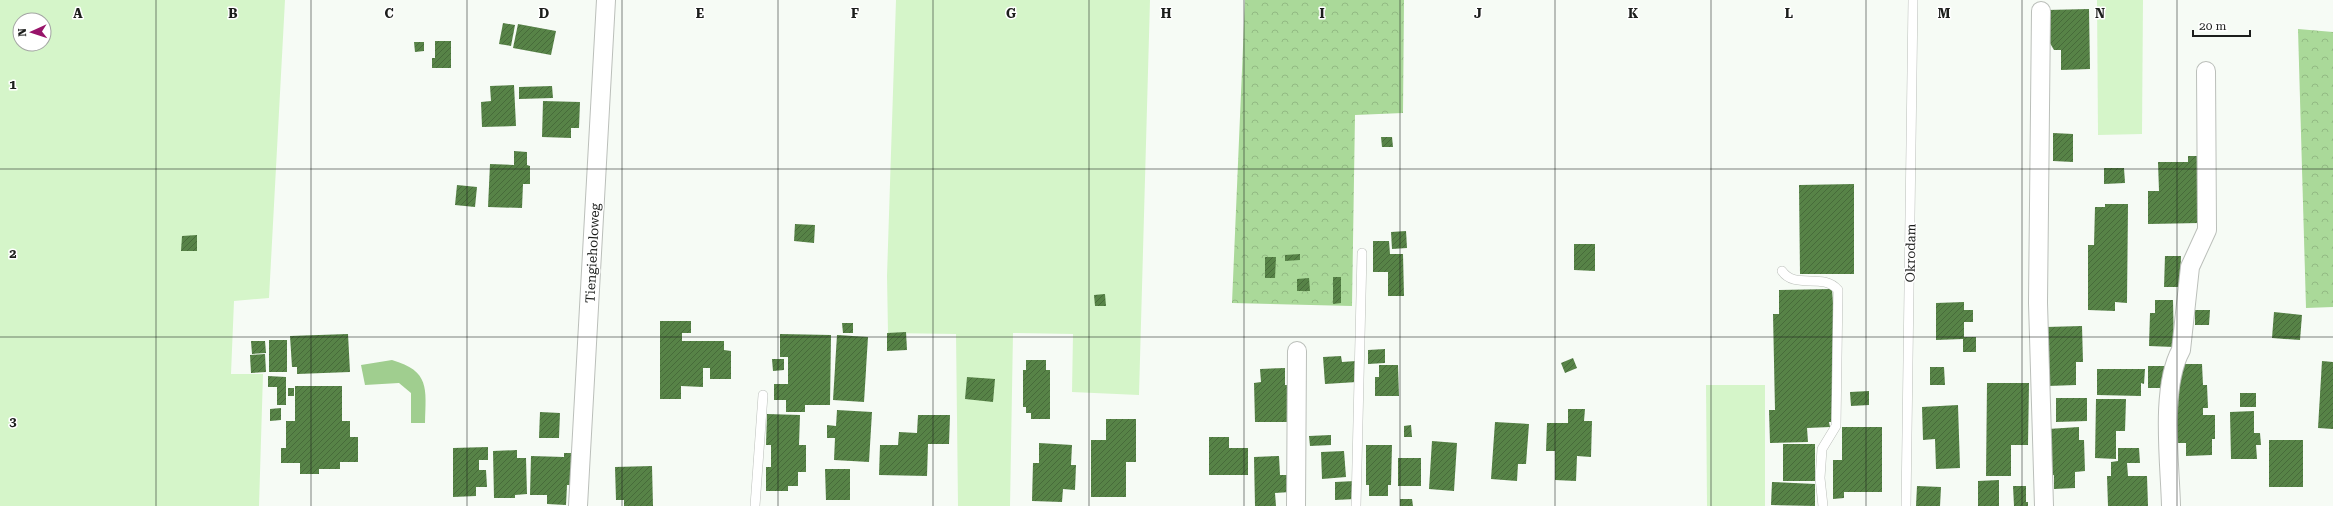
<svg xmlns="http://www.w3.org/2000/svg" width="2333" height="506" viewBox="0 0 2333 506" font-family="'Roboto Serif',serif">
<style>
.grass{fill:#d5f5c9;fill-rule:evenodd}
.forest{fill:url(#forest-crowns)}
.water{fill:#a0ce8f}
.building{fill:url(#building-hatch)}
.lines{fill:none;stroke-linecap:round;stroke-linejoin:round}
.lane-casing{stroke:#bbbfba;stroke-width:10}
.street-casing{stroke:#bbbfba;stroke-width:20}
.lane{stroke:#fff;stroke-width:9}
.street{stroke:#fff;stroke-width:18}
.grid{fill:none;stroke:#1c1e1c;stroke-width:1;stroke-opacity:0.55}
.labels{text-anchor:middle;stroke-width:3;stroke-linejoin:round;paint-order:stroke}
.street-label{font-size:13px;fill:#1c1e1c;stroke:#fff}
.grid-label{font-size:13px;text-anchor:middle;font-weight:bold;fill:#1c1e1c;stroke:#fff;stroke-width:3;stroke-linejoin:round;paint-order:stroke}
</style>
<defs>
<pattern id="forest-crowns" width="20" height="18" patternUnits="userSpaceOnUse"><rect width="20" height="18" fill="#aad999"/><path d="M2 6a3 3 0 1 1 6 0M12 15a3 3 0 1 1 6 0" fill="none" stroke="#92ba83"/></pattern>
<pattern id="building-hatch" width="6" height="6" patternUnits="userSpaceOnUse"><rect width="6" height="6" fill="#578347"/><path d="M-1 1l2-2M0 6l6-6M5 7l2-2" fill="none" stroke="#476b3a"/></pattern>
</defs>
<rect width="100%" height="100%" fill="#f6fbf5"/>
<g class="grass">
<path d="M0,0H285L269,298L234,301L231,374H263L259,506H0ZM20,20H44V44H20Z"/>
<path d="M896,0H1150L1139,395L1072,392L1073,334L1013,333L1010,506H958L956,334L888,333L887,276Z"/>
<path d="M2097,0H2143L2142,134L2098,135Z"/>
<path d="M1706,385H1765V506H1707Z"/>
</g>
<g class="forest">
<path d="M1245,0H1404L1403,113L1355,115L1352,306L1232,303Z"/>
<path d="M2298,29L2333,32V307L2306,308Z"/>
</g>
<path class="water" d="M392,360C430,371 426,388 425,423H411V393L399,383L365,385L361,365Z"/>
<g class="building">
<path d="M2089,9L2090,69L2061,70V50H2054L2047,38V10Z"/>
<path d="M503,23L515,25L511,46L499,44Z"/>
<path d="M518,24L556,31L551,55L513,48Z"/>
<path d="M435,41H451V68H432V58H435Z"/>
<path d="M414,42H424V51L415,52Z"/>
<path d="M514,85L516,126L482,127L481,102L491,101L490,86Z"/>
<path d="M552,86L553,98L519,99V87Z"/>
<path d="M543,101L580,102L579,128H571V138L542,137Z"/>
<path d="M2053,133L2073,134V162L2053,161Z"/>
<path d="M1381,137H1392L1393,147H1382Z"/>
<path d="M514,151L527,152V165L530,166V184H523L522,208L488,207L490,164L514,165Z"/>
<path d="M2188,156H2200V223L2148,224V191H2159L2158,162H2188Z"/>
<path d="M2104,168H2124L2125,183L2104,184Z"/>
<path d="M1854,184V274H1800L1799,185Z"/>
<path d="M457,185L477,187L475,207L455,205Z"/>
<path d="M2105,204H2128L2127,303L2115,302V311L2088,310V245H2094L2095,207H2105Z"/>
<path d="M795,224L815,225L814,243L794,241Z"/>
<path d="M1406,231L1407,248L1392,249L1391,232Z"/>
<path d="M197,235V251H181L182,236Z"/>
<path d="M1373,241H1389L1390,254H1403L1404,296H1388V272H1373Z"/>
<path d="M1574,244H1595V271L1574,270Z"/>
<path d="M1300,254V260L1285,261V255Z"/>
<path d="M2165,256H2181L2180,287H2164Z"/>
<path d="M1265,257H1276L1275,278H1265Z"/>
<path d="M1333,277H1341V303L1333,304Z"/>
<path d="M1309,278L1310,291H1297V279Z"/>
<path d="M1832,289L1836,343L1834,422H1829L1830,427L1807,428L1808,442L1770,443L1769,410H1775L1773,314H1779V290Z"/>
<path d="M1105,294L1106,306H1095L1094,295Z"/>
<path d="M2155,300H2173L2174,347L2149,346L2150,313H2155Z"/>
<path d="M1964,302V310H1973V322H1964V337H1976V352H1963V339L1936,340V303Z"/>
<path d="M2195,310H2210L2209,325H2195Z"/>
<path d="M2274,312L2302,315L2300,340L2272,338Z"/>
<path d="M660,321H691V333H682V341H724V350L731,351V379H710V368H703V387L681,386V399H660Z"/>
<path d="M842,323H853V333H843Z"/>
<path d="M2082,326L2083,362H2076V385L2048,386L2046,327Z"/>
<path d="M906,332L907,350L887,351V333Z"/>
<path d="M348,334L350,372L297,374V367H292L290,336Z"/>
<path d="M780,334L831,335L830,405H805V412H786V400H774V384H788V357H780Z"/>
<path d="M837,335L868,337L864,402L833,400Z"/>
<rect x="269" y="340" width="18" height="32"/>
<path d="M251,341H265L266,353L252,354Z"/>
<path d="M1385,349V363L1368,364V350Z"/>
<path d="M265,354L266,372L251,373L250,355Z"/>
<path d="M1341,356L1342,362L1356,361L1357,382L1325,384L1323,357Z"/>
<path d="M1573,358L1577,368L1565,373L1561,363Z"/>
<path d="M772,359H784V370L773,371Z"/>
<path d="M1026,360H1046V370H1050V419H1031V413H1026V407H1023V370H1026Z"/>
<path d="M2322,361L2333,362V429L2318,428Z"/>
<path d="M2178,364H2202L2203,385H2207L2208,408H2203V415H2215V439H2212V455L2186,456V443H2175Z"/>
<path d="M1379,365H1398L1399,396H1375V377H1379Z"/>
<rect x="2148" y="366" width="16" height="22"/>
<path d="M1930,367H1944L1945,385H1930Z"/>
<path d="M1285,368V385H1288L1289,422H1255L1254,383L1261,382L1260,369Z"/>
<path d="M2097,369H2145L2144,384L2141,383V396L2097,395Z"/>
<path d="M268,376L286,377V405H277V387H268Z"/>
<path d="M967,377L995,379L993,402L965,399Z"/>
<path d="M1987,383H2029L2028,445H2011V476H1986Z"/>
<path d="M295,386H342V421H350V437H358V462H340V469H319V474H300V463H281V448H286V421H295Z"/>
<rect x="288" y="388" width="6" height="8"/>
<path d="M1869,391V405L1851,406L1850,392Z"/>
<rect x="2240" y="393" width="16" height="14"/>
<path d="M2056,398H2087V421L2056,422Z"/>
<path d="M2096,399H2126L2125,431H2116V459L2095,458Z"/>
<path d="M1958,405L1960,468L1936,469L1935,439L1923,440L1922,407Z"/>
<path d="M281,408V420L270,421V409Z"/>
<path d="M1568,409H1585L1584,421H1592L1591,457L1577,456L1576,481L1555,480V451H1546L1547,423H1568Z"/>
<path d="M837,410L872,412L869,462L834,460L835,438H827V425L836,426Z"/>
<path d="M2254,411V433H2260L2261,445H2256L2257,459H2231L2230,412Z"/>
<path d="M540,412L560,413L559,438H539Z"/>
<path d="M767,414L800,415L799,445H806V472H798V486H788V491H766V467H771V445H766Z"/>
<path d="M918,415H950L949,444H928L927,476L879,475L880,445H898L899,432L917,433Z"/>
<path d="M1106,419H1136V462H1126V497H1091V440H1106Z"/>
<path d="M1495,422L1529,424L1526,464H1518L1517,481L1491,479Z"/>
<path d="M1411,425L1412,437H1404V426Z"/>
<path d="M1842,427H1882V492H1844V498L1833,499V460H1842Z"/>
<path d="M2079,427V440H2084L2085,471L2075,472V488L2054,489V475L2049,476L2048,429Z"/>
<path d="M1331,435V445L1310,446L1309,436Z"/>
<path d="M1209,437H1229V448H1248V475H1209Z"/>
<rect x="2269" y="440" width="34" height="47"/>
<path d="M1432,441L1457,443L1454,491L1429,489Z"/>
<path d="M1039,443L1072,445L1071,465H1076L1075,490L1063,489L1062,502L1032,501L1033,463H1039Z"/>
<rect x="1783" y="444" width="32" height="37"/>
<path d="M1366,445H1392L1391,485H1388V496H1369V485H1366Z"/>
<path d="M488,447V460H479V470H486L487,487H476V496L453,497V448Z"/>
<path d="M2118,448H2139L2140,463H2127L2128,476H2147L2148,506H2108L2107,476H2111V462L2118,461Z"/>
<path d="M517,450V458H526L527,494L515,495V498H494L493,451Z"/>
<path d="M1344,451L1346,477L1322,479L1321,452Z"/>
<path d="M564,453H573L572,485H567L566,505L547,504V495H530L531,456L564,457Z"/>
<path d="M1279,456L1280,475H1290V492L1275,493L1276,506H1255L1254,457Z"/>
<rect x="1398" y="458" width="23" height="28"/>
<path d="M652,466L653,506H624V500H616L615,467Z"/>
<path d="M825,469H850V500H826Z"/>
<path d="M1999,480V506H1978V481Z"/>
<path d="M1355,481V499L1335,500V482Z"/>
<path d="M1772,482L1815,484V506L1771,505Z"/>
<path d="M1917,486L1941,487L1940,506H1916Z"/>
<path d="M2013,486H2026V502H2028V506H2014Z"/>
<path d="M1400,499H1412L1413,506H1400Z"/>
</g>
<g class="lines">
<g class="lane-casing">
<g id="lane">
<path d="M1782,271C1795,290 1823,272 1838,290L1836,426L1822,449L1820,478L1823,506"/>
<path d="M755,506L763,395"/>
<path d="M1356,506L1362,253"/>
<path d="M1906,506L1913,0"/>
</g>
</g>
<g class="street-casing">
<g id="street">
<path d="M2041,11L2038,303L2044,506"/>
<path d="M578,506L606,0"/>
<path d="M1296,506L1297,351"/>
<path d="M2171,506C2170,463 2160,388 2181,350L2190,267L2207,230L2206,71"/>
</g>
</g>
<use href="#lane" class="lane"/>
<use href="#street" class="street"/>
</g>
<path class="grid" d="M156,0V506M311,0V506M467,0V506M622,0V506M778,0V506M933,0V506M1089,0V506M1244,0V506M1400,0V506M1555,0V506M1711,0V506M1866,0V506M2022,0V506M2177,0V506M0,169H2333M0,337H2333"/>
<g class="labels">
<g class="street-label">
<text transform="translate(592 253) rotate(-87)" y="5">Tiengieholoweg</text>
<text transform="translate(1910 253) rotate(-89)" y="5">Okrodam</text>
</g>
</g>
<g class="grid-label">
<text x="78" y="18">A</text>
<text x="233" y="18">B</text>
<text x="389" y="18">C</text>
<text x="544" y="18">D</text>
<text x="700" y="18">E</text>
<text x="855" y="18">F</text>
<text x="1011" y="18">G</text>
<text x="1166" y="18">H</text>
<text x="1322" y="18">I</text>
<text x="1478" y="18">J</text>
<text x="1633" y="18">K</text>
<text x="1789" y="18">L</text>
<text x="1944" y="18">M</text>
<text x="2100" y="18">N</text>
<text x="13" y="89">1</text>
<text x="13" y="258">2</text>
<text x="13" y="426">3</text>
</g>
<g transform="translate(32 32) rotate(267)"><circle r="19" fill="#ffffff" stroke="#a4a5a4"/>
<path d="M0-3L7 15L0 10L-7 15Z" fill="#98146a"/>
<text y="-6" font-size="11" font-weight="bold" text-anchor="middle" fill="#1c1e1c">N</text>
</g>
<path d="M2193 30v6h57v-6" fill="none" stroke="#1c1e1c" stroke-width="2"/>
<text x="2199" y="30" font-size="12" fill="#1c1e1c" stroke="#ffffff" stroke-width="3" paint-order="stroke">20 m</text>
</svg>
